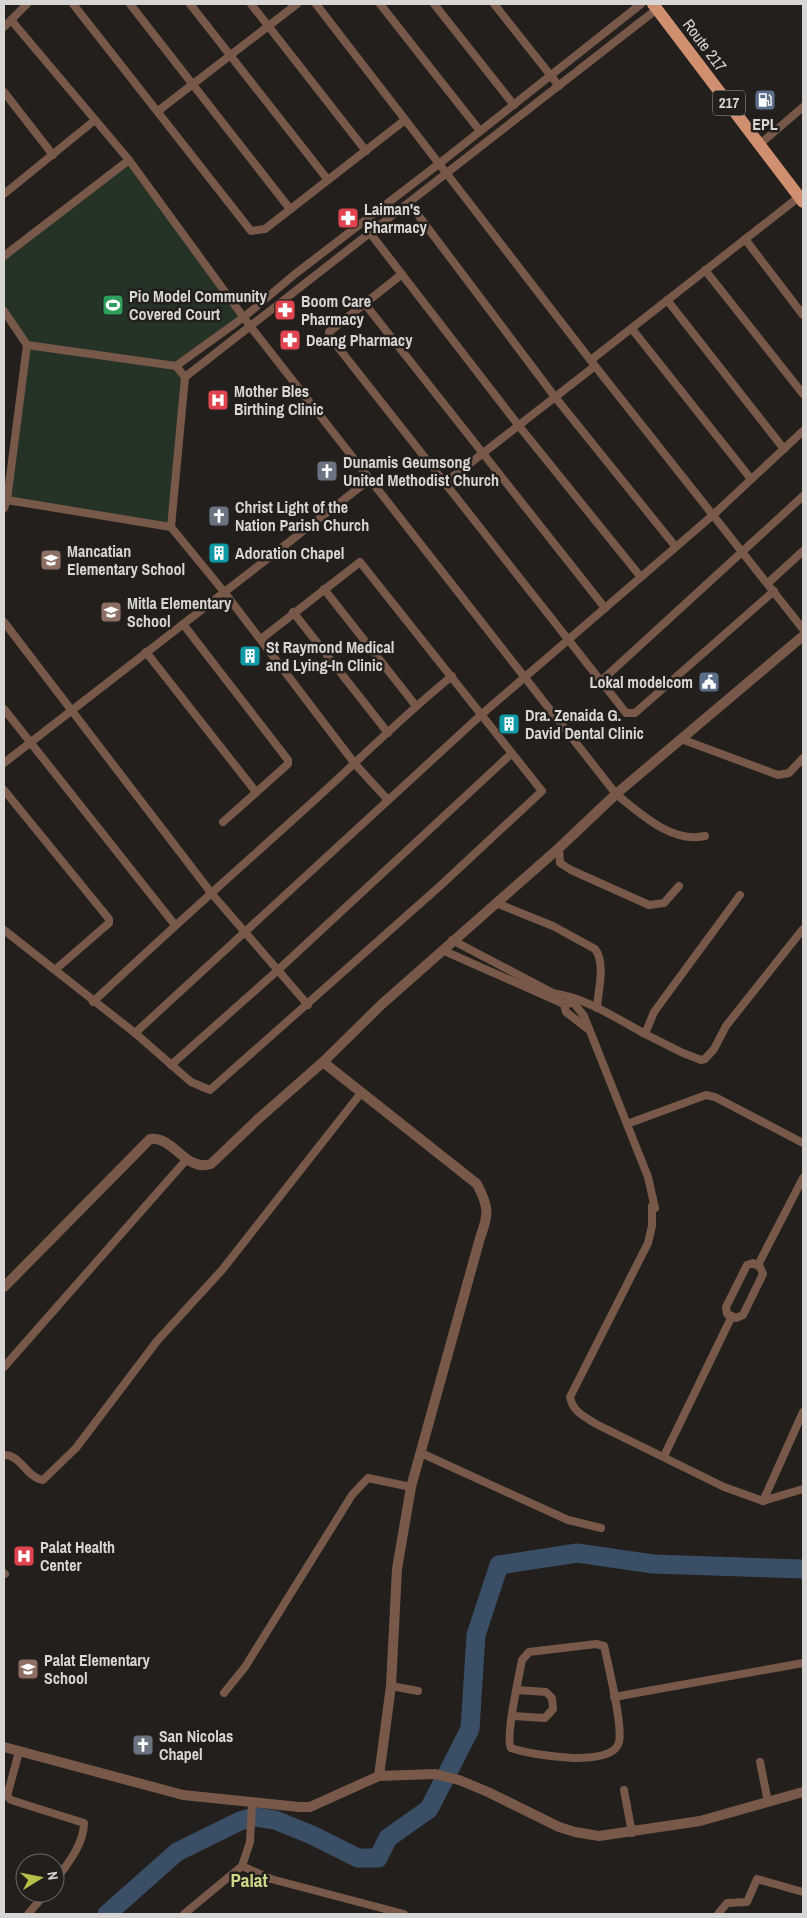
<svg xmlns="http://www.w3.org/2000/svg" width="807" height="1918" viewBox="0 0 807 1918" font-family="'Archivo Narrow',sans-serif">
<style>
.green{fill:#253327}
.lines{fill:none;stroke-linecap:round;stroke-linejoin:round}
.river{stroke:#3a4e65;stroke-width:19}
.minor{stroke:#775849;stroke-width:8}
.tertiary{stroke:#775849;stroke-width:10}
.primary{stroke:#d09070;stroke-width:12}
.labels{text-anchor:middle;stroke-width:5;stroke-linejoin:round;paint-order:stroke}
.shield{fill:#221f1c;stroke:#a19f9d;stroke-width:1}
.shield-label{font-size:15px;font-weight:bold;fill:#d8d6d4}
.street-label{font-size:16px;fill:#d8d6d4;stroke:#221f1c}
.poi-label{font-size:16px;font-weight:bold;fill:#d8d6d4;stroke:#221f1c;text-anchor:start}
.quarter-label{font-size:19px;font-weight:bold;fill:#ced688;stroke:#221f1c}
</style>
<rect width="100%" height="100%" fill="#221f1c"/>
<path class="green" d="M129,160L244,317L177,366L185,377L171,527L7,500L27,345L4,311V256Z"/>
<g class="lines">
<path class="river" d="M107,1914L177,1852L240,1821L255,1817L275,1820L312,1835L358,1858H378L388,1838L429,1809L470,1729L476,1635L499,1565L577,1553L653,1564L803,1569"/>
<g class="minor">
<path d="M73,4L251,231L265,229L405,120"/>
<path d="M130,4L290,209"/>
<path d="M190,4L328,180"/>
<path d="M251,4L366,151"/>
<path d="M316,4L595,366L803,629"/>
<path d="M380,4L480,131"/>
<path d="M434,4L514,105"/>
<path d="M494,4L559,86"/>
<path d="M11,20L129,160L250,326L616,794C640,813 672,844 705,836"/>
<path d="M4,27L27,4"/>
<path d="M4,92L53,155"/>
<path d="M158,111L297,4"/>
<path d="M760,144L803,107"/>
<path d="M4,194L95,120"/>
<path d="M409,203L555,397L675,546"/>
<path d="M370,233L519,426L640,576"/>
<path d="M745,239L803,315"/>
<path d="M4,256L129,160"/>
<path d="M705,270L803,394"/>
<path d="M402,274L329,332L330,337L626,713H635L774,591"/>
<path d="M667,300L784,449"/>
<path d="M365,304L605,608"/>
<path d="M4,311L27,345L7,500L4,508"/>
<path d="M632,329L751,479"/>
<path d="M27,345L176,366L185,377L171,527"/>
<path d="M591,360L799,197"/>
<path d="M176,366L244,317L295,274L440,163L641,4"/>
<path d="M185,377L657,9"/>
<path d="M446,482L595,366"/>
<path d="M7,500L171,527L225,593L355,764L388,800"/>
<path d="M768,583L803,551"/>
<path d="M324,589L416,706"/>
<path d="M293,612L388,733"/>
<path d="M4,622L212,894L308,1005"/>
<path d="M183,624L288,760V764L223,822"/>
<path d="M146,652L256,792"/>
<path d="M601,681L803,496"/>
<path d="M4,709L175,925"/>
<path d="M681,739L778,775L789,773L803,758"/>
<path d="M4,763L369,480"/>
<path d="M4,790L109,919V923L56,969"/>
<path d="M559,848L560,863L571,870L649,905L664,903L679,886"/>
<path d="M496,903L553,926L595,949C606,963 598,991 597,1008"/>
<path d="M4,930L135,1033L191,1082L210,1090L440,886L542,791L360,562L261,639"/>
<path d="M452,940L553,993C586,998 616,1018 645,1034L654,1012L740,895"/>
<path d="M442,950L564,1004L574,1003L584,1016L648,1177L655,1208L652,1206V1226L648,1243L570,1397C573,1412 584,1416 596,1424L724,1487L763,1501L803,1489"/>
<path d="M93,1002C166,933 242,866 317,798C362,757 405,714 452,676"/>
<path d="M564,1004L566,1012L588,1029"/>
<path d="M135,1033L482,714L713,515L803,431"/>
<path d="M645,1034L683,1053L701,1060L705,1059L714,1049L726,1026L803,929"/>
<path d="M171,1065L277,971L511,754"/>
<path d="M627,1124L706,1095L715,1097L803,1143"/>
<path d="M753,1263L760,1267L763,1274L743,1315L736,1318L727,1314L726,1307L747,1265Z"/>
<path d="M758,1265L803,1178"/>
<path d="M4,1367L187,1159"/>
<path d="M421,1453L568,1520L601,1528"/>
<path d="M4,1455C20,1454 27,1478 43,1480L76,1448L157,1341L222,1270L361,1093"/>
<path d="M664,1456L732,1316"/>
<path d="M763,1501L803,1412"/>
<path d="M4,1573L5,1574"/>
<path d="M596,1644L604,1646L605,1650C609,1669 623,1726 619,1742C613,1769 530,1755 511,1748C505,1738 519,1676 522,1660L529,1652Z"/>
<path d="M391,1686L418,1691"/>
<path d="M224,1693L245,1667L352,1495L368,1478L411,1487"/>
<path d="M614,1697L803,1663"/>
<path d="M513,1716L545,1718L553,1709L552,1698L546,1692L517,1690"/>
<path d="M19,1752L7,1796L11,1800L84,1823C84,1844 67,1865 55,1881"/>
<path d="M760,1762L768,1802"/>
<path d="M624,1790L632,1833"/>
<path d="M242,1866L271,1879L404,1914"/>
<path d="M28,1914L46,1893"/>
<path d="M184,1914L242,1866L250,1842L252,1803"/>
<path d="M718,1914L727,1903L747,1902L757,1879L803,1892"/>
</g>
<g class="tertiary">
<path d="M323,1062L477,1184C489,1207 489,1214 480,1238L411,1487L397,1569L391,1686L379,1776"/>
<path d="M4,1287L150,1139C174,1136 185,1172 211,1164L257,1120L323,1062L382,1004L559,848L616,794L803,636"/>
<path d="M4,1747L183,1795L299,1807H310L379,1776L435,1774L459,1780L488,1792L559,1827L575,1832L599,1836L700,1821L803,1792"/>
</g>
<path class="primary" d="M653,4L803,202"/>
</g>
<defs>
<g id="fuel-square" transform="scale(1.125)"><rect x="-9" y="-9" width="18" height="18" rx="4" fill="#5c6f8a" stroke="#221f1c"/><path d="M-5.5-6h7V0h2V4h1.3V-2.5L3-4.5l.8-.8L6-3V5H2.5V1h-1V6h-7ZM-4.2-4.7v3.2H.2V-4.7Z" fill="#fff"/></g>
<g id="pharmacy-square" transform="scale(1.125)"><rect x="-9" y="-9" width="18" height="18" rx="4" fill="#e0444e" stroke="#221f1c"/><path d="M-2-6h4v4h4v4h-4v4h-4v-4h-4v-4h4Z" fill="#fff"/></g>
<g id="stadium-square" transform="scale(1.125)"><rect x="-9" y="-9" width="18" height="18" rx="4" fill="#2e9e5b" stroke="#221f1c"/><path d="M0-5a6.5 5 0 1 0 0 10a6.5 5 0 1 0 0-10ZM-3.5-1.8h7v3.6h-7Z" fill="#fff"/></g>
<g id="hospital-square" transform="scale(1.125)"><rect x="-9" y="-9" width="18" height="18" rx="4" fill="#e0444e" stroke="#221f1c"/><path d="M-5-5h3v3.5h4V-5h3V5h-3V1.5h-4V5h-3Z" fill="#fff"/></g>
<g id="church-square" transform="scale(1.125)"><rect x="-9" y="-9" width="18" height="18" rx="4" fill="#6b7280" stroke="#221f1c"/><path d="M-1.2-6h2.4v3.5h3.3v2.4h-3.3V6h-2.4V-.1h-3.3v-2.4h3.3Z" fill="#fff"/></g>
<g id="building-square" transform="scale(1.125)"><rect x="-9" y="-9" width="18" height="18" rx="4" fill="#0f9aa8" stroke="#221f1c"/><path d="M-4-6H4V6H1V3H-1V6H-4ZM-2.5-4.3h1.7v1.8h-1.7ZM.8-4.3h1.7v1.8H.8ZM-2.5-1h1.7V.8h-1.7ZM.8-1h1.7V.8H.8Z" fill="#fff"/></g>
<g id="school-square" transform="scale(1.125)"><rect x="-9" y="-9" width="18" height="18" rx="4" fill="#8d6e63" stroke="#221f1c"/><path d="M0-5L7-2L0 1L-7-2ZM-4 1L0 2.5L4 1V4Q0 6-4 4Z" fill="#fff"/></g>
<g id="civic-square" transform="scale(1.125)"><rect x="-9" y="-9" width="18" height="18" rx="4" fill="#5c6f8a" stroke="#221f1c"/><path d="M-.6-6.5H3V-4.5H.6V-3L4-1V1h2V6H-6V1h2V-1L-.6-3ZM-1.2 2.5V6h2.4V2.5Z" fill="#fff"/></g>
</defs>
<g fill-rule="evenodd">
<use href="#fuel-square" x="765" y="100"/>
<use href="#pharmacy-square" x="348" y="218"/>
<use href="#stadium-square" x="113" y="305"/>
<use href="#pharmacy-square" x="285" y="310"/>
<use href="#pharmacy-square" x="290" y="340"/>
<use href="#hospital-square" x="218" y="400"/>
<use href="#church-square" x="327" y="471"/>
<use href="#church-square" x="219" y="516"/>
<use href="#building-square" x="219" y="553"/>
<use href="#school-square" x="51" y="560"/>
<use href="#school-square" x="111" y="612"/>
<use href="#building-square" x="250" y="656"/>
<use href="#civic-square" x="709" y="682"/>
<use href="#building-square" x="509" y="724"/>
<use href="#hospital-square" x="24" y="1556"/>
<use href="#school-square" x="28" y="1669"/>
<use href="#church-square" x="143" y="1745"/>
</g>
<g class="labels">
<rect class="shield" x="713" y="90.5" width="32" height="25" rx="4"/>
<g class="shield-label">
<text x="729" y="108">217</text>
</g>
<g class="street-label">
<text transform="translate(705 45) rotate(53)" y="6">Route 217</text>
</g>
<g class="poi-label">
<text x="765" y="130" text-anchor="middle">EPL</text>
<text x="364" y="215">Laiman's<tspan x="364" dy="18">Pharmacy</tspan></text>
<text x="129" y="302">Pio Model Community<tspan x="129" dy="18">Covered Court</tspan></text>
<text x="301" y="307">Boom Care<tspan x="301" dy="18">Pharmacy</tspan></text>
<text x="306" y="346">Deang Pharmacy</text>
<text x="234" y="397">Mother Bles<tspan x="234" dy="18">Birthing Clinic</tspan></text>
<text x="343" y="468">Dunamis Geumsong<tspan x="343" dy="18">United Methodist Church</tspan></text>
<text x="235" y="513">Christ Light of the<tspan x="235" dy="18">Nation Parish Church</tspan></text>
<text x="67" y="557">Mancatian<tspan x="67" dy="18">Elementary School</tspan></text>
<text x="235" y="559">Adoration Chapel</text>
<text x="127" y="609">Mitla Elementary<tspan x="127" dy="18">School</tspan></text>
<text x="266" y="653">St Raymond Medical<tspan x="266" dy="18">and Lying-In Clinic</tspan></text>
<text x="693" y="688" text-anchor="end">Lokal modelcom</text>
<text x="525" y="721">Dra. Zenaida G.<tspan x="525" dy="18">David Dental Clinic</tspan></text>
<text x="40" y="1553">Palat Health<tspan x="40" dy="18">Center</tspan></text>
<text x="44" y="1666">Palat Elementary<tspan x="44" dy="18">School</tspan></text>
<text x="159" y="1742">San Nicolas<tspan x="159" dy="18">Chapel</tspan></text>
</g>
<g class="quarter-label">
<text x="249" y="1887">Palat</text>
</g>
</g>
<rect width="807" height="1918" fill="none" stroke="#d8d6d4" stroke-width="10"/>
<g transform="translate(40 1878) rotate(80)"><circle r="24" fill="#221f1c" stroke="#6b6866"/>
<path d="M0-4L9 19L0 12L-9 19Z" fill="#b8c147"/>
<text y="-8" font-size="14" font-weight="bold" text-anchor="middle" fill="#d8d6d4">N</text>
</g>
</svg>
